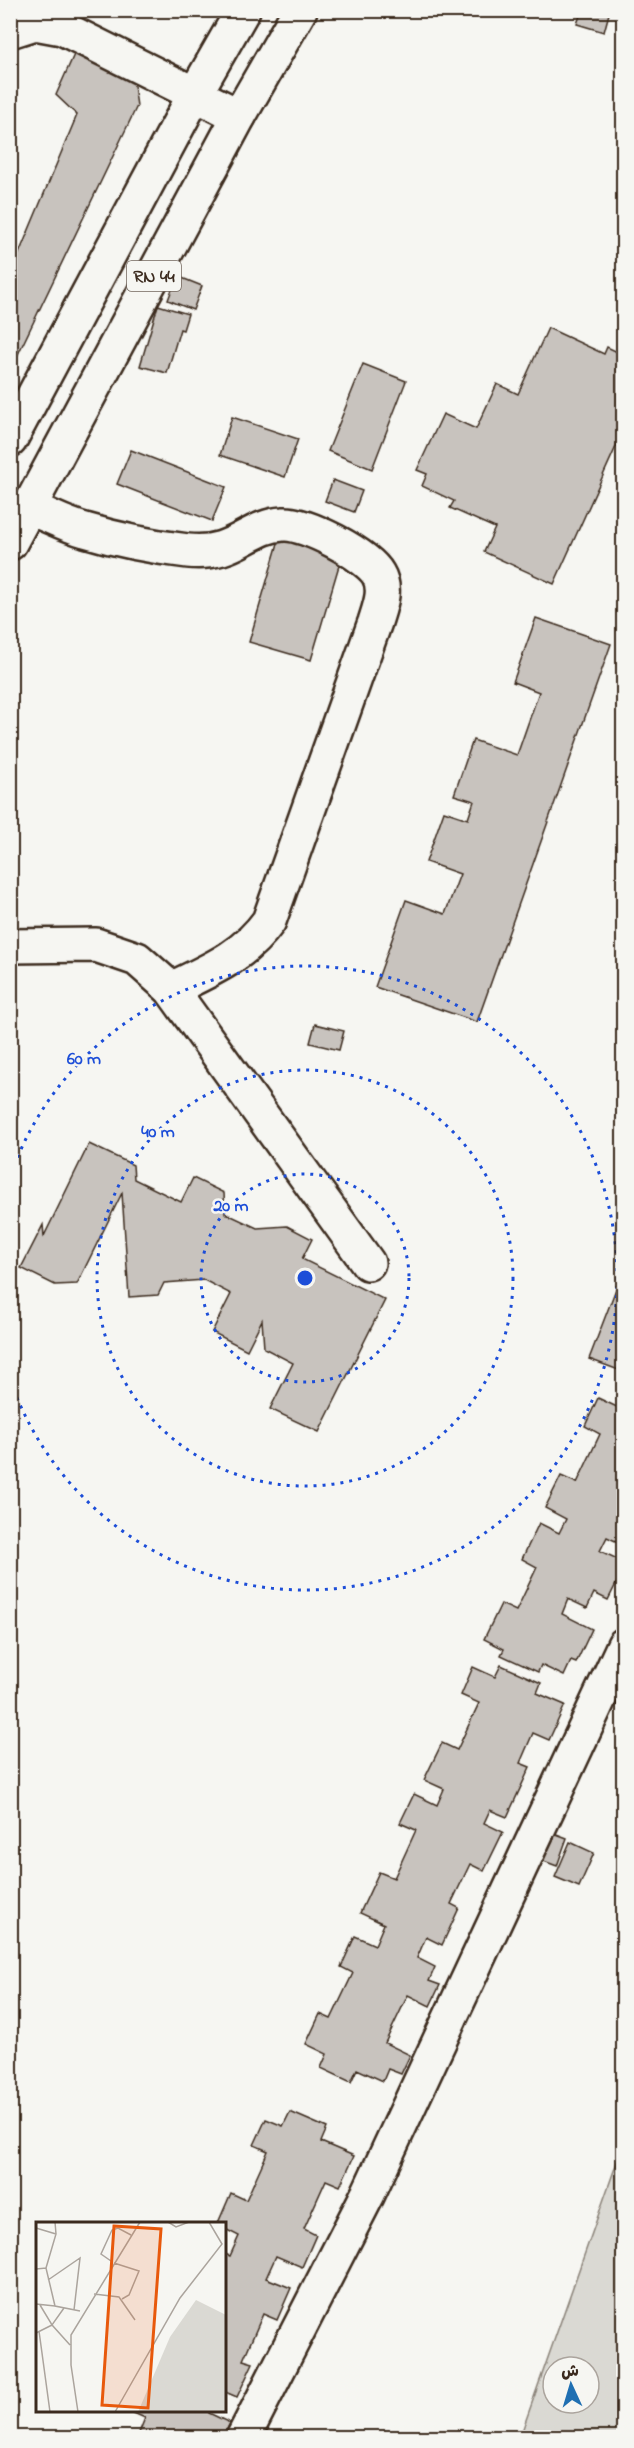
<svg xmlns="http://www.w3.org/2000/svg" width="634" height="2448" viewBox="0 0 634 2448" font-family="'Indie Flower','Playpen Sans Arabic',sans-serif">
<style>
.green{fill:#dad9d3;stroke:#8a8278;stroke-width:1.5;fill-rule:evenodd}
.building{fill:#c8c3be;stroke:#3b2a1e;stroke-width:1.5}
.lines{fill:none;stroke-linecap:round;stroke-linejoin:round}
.minor-casing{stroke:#3b2a1e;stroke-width:38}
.primary-casing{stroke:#3b2a1e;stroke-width:38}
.minor{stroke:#f6f6f2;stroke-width:33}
.primary{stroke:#f6f6f2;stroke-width:33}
.ring{fill:none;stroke:#1d4ed8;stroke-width:3;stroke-dasharray:3 6}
.labels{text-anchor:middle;stroke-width:5;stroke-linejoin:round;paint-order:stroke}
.shield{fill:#f6f6f2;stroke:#73675e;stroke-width:1.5}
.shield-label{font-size:18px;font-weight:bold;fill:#3b2a1e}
.inset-road{fill:none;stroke:#aba49d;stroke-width:1.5}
.view{fill:#e8590c;fill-opacity:0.15;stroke:#e8590c;stroke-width:3}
.inset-edge{fill:none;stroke:#3b2a1e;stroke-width:3}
.centre{fill:#1d4ed8;stroke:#f6f6f2;stroke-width:3}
.ring-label{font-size:18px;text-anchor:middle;font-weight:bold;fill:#1d4ed8;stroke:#f6f6f2;stroke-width:5;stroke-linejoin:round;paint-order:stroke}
</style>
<rect width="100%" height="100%" fill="#f6f6f2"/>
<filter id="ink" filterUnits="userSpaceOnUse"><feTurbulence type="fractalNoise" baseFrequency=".0167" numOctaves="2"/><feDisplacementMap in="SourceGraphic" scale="12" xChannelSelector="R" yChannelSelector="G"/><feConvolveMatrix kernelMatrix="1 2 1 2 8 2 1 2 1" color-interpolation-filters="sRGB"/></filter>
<g filter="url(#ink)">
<path class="green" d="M623,2145V2437H520ZM553,2367H589V2403H553Z"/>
<g class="building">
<path d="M582,10H610L604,32L577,24Z"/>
<path d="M76,50L133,79L137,106L10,371V275L77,115L56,95Z"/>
<path d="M177,276L202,286L193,310L168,300Z"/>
<path d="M158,305L188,314L183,330L180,329L167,373L140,366Z"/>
<path d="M548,328L604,354L607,347L624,355V429L554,584L484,552L495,528L450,508L454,501L422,486L427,474L417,470L443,414L476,429L497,384L518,394Z"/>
<path d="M363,364L406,381L372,469L328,451Z"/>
<path d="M232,417L298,439L285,477L220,455Z"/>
<path d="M131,450L226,487L212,521L117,484Z"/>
<path d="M333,480L362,491L354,512L325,501Z"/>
<path d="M286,516L348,535L311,660L249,642Z"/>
<path d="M536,618L611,644L477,1022L375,987L406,900L445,914L460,874L426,862L444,811L468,819L474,801L454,795L473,740L517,755L539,692L513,682Z"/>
<path d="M315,1024L344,1031L339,1050L310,1043Z"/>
<path d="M89,1144L133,1165L134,1179L181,1202L193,1178L224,1193L225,1213L257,1228L287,1226L312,1239L302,1259L385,1300L319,1432L270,1409L293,1363L264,1348L262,1320L247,1350L212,1332L231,1294L204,1280L164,1283L158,1295L129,1297L122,1193L77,1284L55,1285L21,1268L43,1225L44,1236Z"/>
<path d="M624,1268V1372L589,1359Z"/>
<path d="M598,1398L619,1408L624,1398V1545L607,1537L600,1551L624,1562V1568L608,1600L594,1593L587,1608L568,1599L562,1614L592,1629L576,1663L571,1661L564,1676L541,1665L538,1672L501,1655L504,1649L484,1639L501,1604L516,1611L537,1567L522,1559L539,1523L559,1533L566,1519L545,1508L561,1476L577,1483L600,1434L585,1426Z"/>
<path d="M501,1665L541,1683L537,1693L565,1705L549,1740L533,1733L520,1763L530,1767L507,1817L490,1810L484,1823L503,1832L484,1871L470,1864L451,1904L459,1908L442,1945L426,1937L417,1958L435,1967L429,1981L440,1985L430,2006L408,1995L385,2043L410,2055L401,2074L388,2069L383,2081L357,2069L351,2082L321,2068L327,2054L306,2044L320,2014L331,2019L353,1973L341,1967L355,1936L375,1945L384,1924L360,1913L379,1872L394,1878L416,1830L400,1823L414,1794L437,1805L444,1789L424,1780L442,1743L457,1750L479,1703L461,1695L473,1667L495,1677Z"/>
<path d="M551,1832L567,1838L557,1866L541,1860Z"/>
<path d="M570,1842L594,1853L579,1887L555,1877Z"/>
<path d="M290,2112L327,2128L321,2142L354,2156L340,2186L326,2180L304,2229L316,2235L302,2267L276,2256L266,2278L291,2288L277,2320L263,2314L243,2360L253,2363L237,2397L225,2392V2254L230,2256L239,2236L225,2229V2223H218L231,2193L246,2200L268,2151L254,2145L266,2119L283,2126Z"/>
<path d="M210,2410L209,2413L230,2423L223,2438H137L145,2418L129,2411Z"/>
</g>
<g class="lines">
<g class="minor-casing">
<g id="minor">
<path d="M10,31L35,23L62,28L239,116"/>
<path d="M30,508C48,515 66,525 85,530C118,540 154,547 188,551C235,556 248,526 283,524C305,522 367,555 378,574C387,589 380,606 375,622L269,921C243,957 210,970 171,989"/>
<path d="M10,946L96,945L137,959L171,989L368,1263"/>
<path d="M243,2438L368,2194L624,1645"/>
</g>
</g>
<g class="primary-casing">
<g id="primary">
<path d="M10,440L196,92L243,10"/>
<path d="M10,543L239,116L300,10"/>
</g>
</g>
<use href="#minor" class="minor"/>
<use href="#primary" class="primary"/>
</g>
</g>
<g class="ring">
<circle cx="305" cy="1278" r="104"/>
<circle cx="305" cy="1278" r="208"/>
<path d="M11 1174A312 312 0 1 1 11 1382"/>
</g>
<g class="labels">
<rect class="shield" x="127" y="261" width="54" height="30" rx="4.5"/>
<g class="shield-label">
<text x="154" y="282">RN 44</text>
</g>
</g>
<g transform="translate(36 2222)">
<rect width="190" height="190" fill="#f6f6f2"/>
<path d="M160,78L190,93V190H102L134,115Z" fill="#dad9d3"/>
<path class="inset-road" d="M132,0L140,5L153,0M0,6L20,12M75,39L65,32L76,8L82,6L95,13M78,41L103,49L93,73L86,77M10,46L20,12L19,0M0,47L10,46L19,84L44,89M12,58L44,36L38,88M58,72L83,75L99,98M0,82L19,84M4,83L16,103L28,86M3,109L14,190M0,111L16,103L34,123M42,190L35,143V113L104,0M79,190L144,76L186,22L173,0"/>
<path class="view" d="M78,4L125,7L112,186L66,183Z"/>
<rect width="190" height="190" class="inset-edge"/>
</g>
<circle cx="305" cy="1278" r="9" class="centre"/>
<g class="ring-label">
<text x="84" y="1064">60 m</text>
<text x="158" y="1137">40 m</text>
<text x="231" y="1211">20 m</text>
</g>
<rect width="634" height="2448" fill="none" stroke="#f6f6f2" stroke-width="36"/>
<rect x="18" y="18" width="598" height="2412" fill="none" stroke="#3b2a1e" stroke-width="2" filter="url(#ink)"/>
<g transform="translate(571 2385) rotate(356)"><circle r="28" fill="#f6f6f2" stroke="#aba49d" stroke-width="1.5"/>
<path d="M0-4.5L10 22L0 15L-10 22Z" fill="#1f6fb2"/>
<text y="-9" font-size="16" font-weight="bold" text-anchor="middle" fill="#3b2a1e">ش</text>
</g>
</svg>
